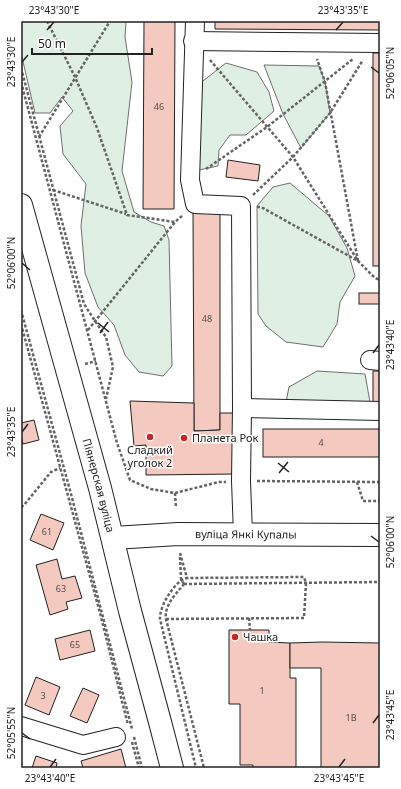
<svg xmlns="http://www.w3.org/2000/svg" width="401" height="789" viewBox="0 0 401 789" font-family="'Noto Sans',sans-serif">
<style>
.green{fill:#e0efe3;stroke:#6f6f6f}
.building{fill:#f3c9c0;stroke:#222}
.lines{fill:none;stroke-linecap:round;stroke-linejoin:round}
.minor-casing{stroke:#222;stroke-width:20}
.major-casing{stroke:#222;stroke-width:24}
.path{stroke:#646464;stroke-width:2.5;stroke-dasharray:3 2;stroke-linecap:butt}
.minor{stroke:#fff;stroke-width:18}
.major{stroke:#fff;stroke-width:22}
.ticks{fill:none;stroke:#222;stroke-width:1.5}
.poi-dot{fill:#c62828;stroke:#fff;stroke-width:1.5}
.labels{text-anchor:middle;stroke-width:3;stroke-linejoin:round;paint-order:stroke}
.number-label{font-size:9px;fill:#564c4a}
.poi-label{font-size:11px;fill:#222;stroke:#fff;text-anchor:start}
.street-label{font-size:11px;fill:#222;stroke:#fff}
.neatline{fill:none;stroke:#222;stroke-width:1.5}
.ticks-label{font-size:10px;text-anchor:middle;fill:#222}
</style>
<rect width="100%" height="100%" fill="#fff"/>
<g class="green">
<path d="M21,21H126L125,37L132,82L122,171L134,212L151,222L164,226L169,240L172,366L163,376L139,372L125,355L114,325L98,307L85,273L81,226L86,184L63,154L60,126L73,111L62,97L50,113H35L21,53Z"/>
<path d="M226,63L257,72L269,92L274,111L246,135H230L219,150L218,166L194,171L199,84Z"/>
<path d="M264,65L319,66L325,82L330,113L301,148L283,114Z"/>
<path d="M290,183L329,216L347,248L355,276L340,302L337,324L323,347L286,342L266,326L258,314L257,206L273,187Z"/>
<path d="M317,371L365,374L370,402H286L289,387Z"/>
</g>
<g class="building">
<path d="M144,21H175L174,209H143Z"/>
<path d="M215,21H380V30L215,29Z"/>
<rect x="373" y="53" width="7" height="213"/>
<path d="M228,160L260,165L258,181L226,177Z"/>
<path d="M193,211H220V430L194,431Z"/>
<rect x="359" y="293" width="21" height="11"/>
<rect x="373" y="371" width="7" height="34"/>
<path d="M130,401L194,403V431L220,430V413H236V474L146,475V445L134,446Z"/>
<path d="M34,420L39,440L23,444L21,435V423Z"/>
<rect x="263" y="429" width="117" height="28"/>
<path d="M41,514L64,523L53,550L30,540Z"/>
<path d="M57,559L62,579L75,576L82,598L66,602L68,609L50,615L36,565Z"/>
<path d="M90,630L95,651L60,660L55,639Z"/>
<path d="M229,630H269V642L290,643V678H296V768H253V765H240V704H229Z"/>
<path d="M322,642L380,643V768H321V668H290V643Z"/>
<path d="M36,677L60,687L49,715L25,705Z"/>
<path d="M83,688L99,695L87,723L70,716Z"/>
<path d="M121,749L126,768H83L81,761Z"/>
<path d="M36,756L57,763L56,768H32Z"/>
</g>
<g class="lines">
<g class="minor-casing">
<g id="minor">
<path d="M195,21L190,180L195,204L241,206L242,408L241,481L243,534"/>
<path d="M193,41L380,43"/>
<path d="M370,360L380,361"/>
<path d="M242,408L380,411"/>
<path d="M21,726L83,745L116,737"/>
</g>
</g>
<g class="major-casing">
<g id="major">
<path id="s1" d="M21,205L100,488L130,611L160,722L172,768"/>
<path id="s2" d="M113,538L178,534L380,535"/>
</g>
</g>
<g class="path">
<path d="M47,21L75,77L97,128L127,215L175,222"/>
<path d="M210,60L293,157L358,261L375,278L380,280"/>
<path d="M21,68L84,304L95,321L106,337L113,367L106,399"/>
<path d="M21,82L117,443L130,480L151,489L175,493L219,482H226"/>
<path d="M39,137L110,21"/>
<path d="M206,169L267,127L353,59"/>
<path d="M53,190L126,214"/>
<path d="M253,195L293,157L330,113L363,60"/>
<path d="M257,207H261L358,261L325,82L317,59"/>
<path d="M21,310L71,494L132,729"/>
<path d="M21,324L100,613L128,725"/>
<path d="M88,330L175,222L183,215"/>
<path d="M85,364L96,361"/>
<path d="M257,481L380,482"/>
<path d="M357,482L363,501H380"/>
<path d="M175,493L176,508"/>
<path d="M21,507L24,505L51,472L60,468"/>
<path d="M180,553L187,578C175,580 159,607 160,619L196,768"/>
<path d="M180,557L181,579L184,584"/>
<path d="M184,584L380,582"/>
<path d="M184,584C176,594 164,605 166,619L204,768"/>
<path d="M249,618L250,630"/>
<path d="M166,619L304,618L306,583L304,577L187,578"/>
<path d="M134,737L142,768"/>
<path d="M132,742L139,768"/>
</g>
<use href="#minor" class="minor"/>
<use href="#major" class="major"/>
</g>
<path class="ticks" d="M47,30L54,22M336,30L343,22M22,62L28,55M371,67L379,73M22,263L30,270M98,323L109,332M100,333L108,322M373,353L379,345M22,432L28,424M278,463L289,472M279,473L288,462M371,536L379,542M373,723L379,715M22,733L30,739M50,767L56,759M339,767L345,759"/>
<g class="poi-dot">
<circle cx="150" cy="437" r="4"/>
<circle cx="184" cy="438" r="4"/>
<circle cx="235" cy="637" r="4"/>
</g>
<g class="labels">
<g class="number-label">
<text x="159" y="110">46</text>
<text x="207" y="322">48</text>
<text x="321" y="446">4</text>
<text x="47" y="535">61</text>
<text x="61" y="592">63</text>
<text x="75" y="648">65</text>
<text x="262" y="694">1</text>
<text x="43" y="699">3</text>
<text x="351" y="721">1В</text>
</g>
<g class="poi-label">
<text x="192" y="442">Планета Рок</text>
<text x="150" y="454" text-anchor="middle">Сладкий<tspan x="150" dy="13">уголок 2</tspan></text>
<text x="243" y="641">Чашка</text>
</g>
<g class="street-label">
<text dy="4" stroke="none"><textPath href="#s1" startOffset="291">Піянерская вуліца</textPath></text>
<text dy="4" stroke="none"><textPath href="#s2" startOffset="133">вуліца Янкі Купалы</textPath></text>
</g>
</g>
<rect width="401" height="789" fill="none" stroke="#ffffff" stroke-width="44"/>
<path d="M32 48v6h120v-6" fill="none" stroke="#222222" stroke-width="2"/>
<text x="38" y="48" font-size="12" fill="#222222" stroke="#ffffff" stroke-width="3" paint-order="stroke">50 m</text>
<rect x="22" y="22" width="357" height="745" class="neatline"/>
<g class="ticks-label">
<text x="54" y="14">23°43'30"E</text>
<text x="343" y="14">23°43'35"E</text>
<text transform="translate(11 62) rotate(-90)" y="4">23°43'30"E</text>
<text transform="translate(390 73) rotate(-90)" y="4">52°06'05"N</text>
<text transform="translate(11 263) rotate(-90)" y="4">52°06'00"N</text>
<text transform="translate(390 345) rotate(-90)" y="4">23°43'40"E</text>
<text transform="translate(11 432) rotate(-90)" y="4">23°43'35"E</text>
<text transform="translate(390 542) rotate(-90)" y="4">52°06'00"N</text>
<text transform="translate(390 715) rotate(-90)" y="4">23°43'45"E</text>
<text transform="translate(11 733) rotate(-90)" y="4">52°05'55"N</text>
<text x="50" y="782">23°43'40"E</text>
<text x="339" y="782">23°43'45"E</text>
</g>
</svg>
